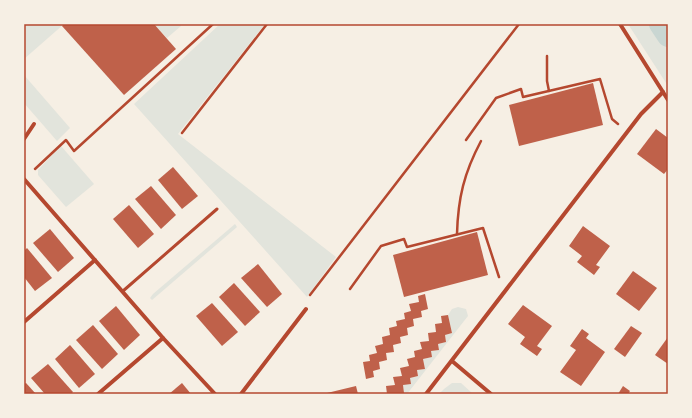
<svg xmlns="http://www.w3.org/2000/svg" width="692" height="418" viewBox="0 0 692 418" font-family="Georgia,serif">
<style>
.green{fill:#e2e4dc}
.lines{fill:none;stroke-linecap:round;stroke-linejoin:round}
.canal{stroke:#c9d6d2;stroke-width:22}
.building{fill:#bf614a}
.path{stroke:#b5482f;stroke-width:2.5}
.service{stroke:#b5482f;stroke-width:3}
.minor{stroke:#b5482f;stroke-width:4}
.neatline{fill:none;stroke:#b5482f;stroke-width:1.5}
</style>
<rect width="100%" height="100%" fill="#f6efe4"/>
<g class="green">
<path d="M24,24H64L24,59Z"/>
<path d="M154,24H180L181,26L167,38Z"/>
<path d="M220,24H265L178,134L336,257L307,297L134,104Z"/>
<path d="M628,24H668V86Z"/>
<path d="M24,75L70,128L57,141L24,103Z"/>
<path d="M61,146L94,184L66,207L38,175V170Z"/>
<path d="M235,224L237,227L152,300L150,298L153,294Z"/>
<path d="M458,307L466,309L468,316L464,321L407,394H396L404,393L403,385L410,378L418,376L417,370L425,369L423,359L431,357V351L439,350L438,344L446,342L445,335L452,333L448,315L452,309Z"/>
<path d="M452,383H461L473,394H439L444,389Z"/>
</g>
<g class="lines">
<path class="canal" d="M660,24L668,36"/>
</g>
<g class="building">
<path d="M64,24H154L176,49L124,95L62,26Z"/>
<path d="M593,83L603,125L519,146L509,105Z"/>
<path d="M656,129L668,138V169L664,174L637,154Z"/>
<path d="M173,167L198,196L182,209L158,180Z"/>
<path d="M151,186L176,215L161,229L135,199Z"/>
<path d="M129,205L154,234L138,248L113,219Z"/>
<path d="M583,226L610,246L596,265L600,267L594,275L577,262L582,256L569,246Z"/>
<path d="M50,229L74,258L58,272L33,243Z"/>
<path d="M477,232L488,275L404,297L393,255Z"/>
<path d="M27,248L52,278L35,291L24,277V251Z"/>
<path d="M258,264L282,294L267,307L241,278Z"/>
<path d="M633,271L657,288L639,311L616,294Z"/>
<path d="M234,283L260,312L245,326L219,297Z"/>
<path d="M425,294L428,309L421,311L422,317L413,319L414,326L407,328L408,335L400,337L401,343L393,345L394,352L386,353L387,360L379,362L380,369L373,371L374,377L366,379L363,362L370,361L369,355L377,353L375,346L383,344L382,337L390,335L389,328L397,326L396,321L405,319L404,313L411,311L409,304L419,302L418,296Z"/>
<path d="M212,303L238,332L222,346L196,316Z"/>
<path d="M523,305L552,326L537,346L542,349L537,356L520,344L525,337L508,324Z"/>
<path d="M116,306L140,335L124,350L99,321Z"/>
<path d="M448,315L452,333L445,335L446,342L438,344L439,350L431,351L432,357L423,359L425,369L417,370L418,376L410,378L411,384L403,385L404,393L387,394L386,386L395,385L393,377L402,376L400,368L409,366L407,359L415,357L414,351L422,349L420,342L429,341L428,333L436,332L435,324L442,323L441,316Z"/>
<path d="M93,325L118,354L102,369L76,340Z"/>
<path d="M631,326L642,333L625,357L614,349Z"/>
<path d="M582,329L589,334L586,338L605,352L581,386L560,372L576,350L570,346Z"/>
<path d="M668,337V364L655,355Z"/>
<path d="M70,345L95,374L79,388L55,359Z"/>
<path d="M48,364L73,392L71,394H45L31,378Z"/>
<path d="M26,383L36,394H24V384Z"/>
<path d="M182,383L191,394H169Z"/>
<path d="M356,386L358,394H327V393Z"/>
<path d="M623,386L630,391L628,394H618Z"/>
</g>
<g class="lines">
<g class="path">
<path d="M547,56V81L549,91"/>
<path d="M182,133L267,24"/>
<path d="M466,140L496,98L521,89L523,97L600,79L612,119L618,124"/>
<path d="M35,169L66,140L74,151L213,24"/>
<path d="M457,234C458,198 464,173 481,141"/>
<path d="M350,289L381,246L404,239L407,247L483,228L499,277"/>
<path d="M310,295L519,24"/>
</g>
<path class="service" d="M123,291L217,209"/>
<g class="minor">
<path d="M620,24L668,100"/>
<path d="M24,139L34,124"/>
<path d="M24,179L163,338L215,394"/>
<path d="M24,322L95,260"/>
<path d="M452,361L491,394"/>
<path d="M98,394L163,338"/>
<path d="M241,394L306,309"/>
<path d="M426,394L641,114L663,92"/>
</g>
</g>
<rect width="692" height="418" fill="none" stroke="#f6efe4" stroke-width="50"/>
<rect x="25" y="25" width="642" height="368" class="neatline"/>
</svg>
